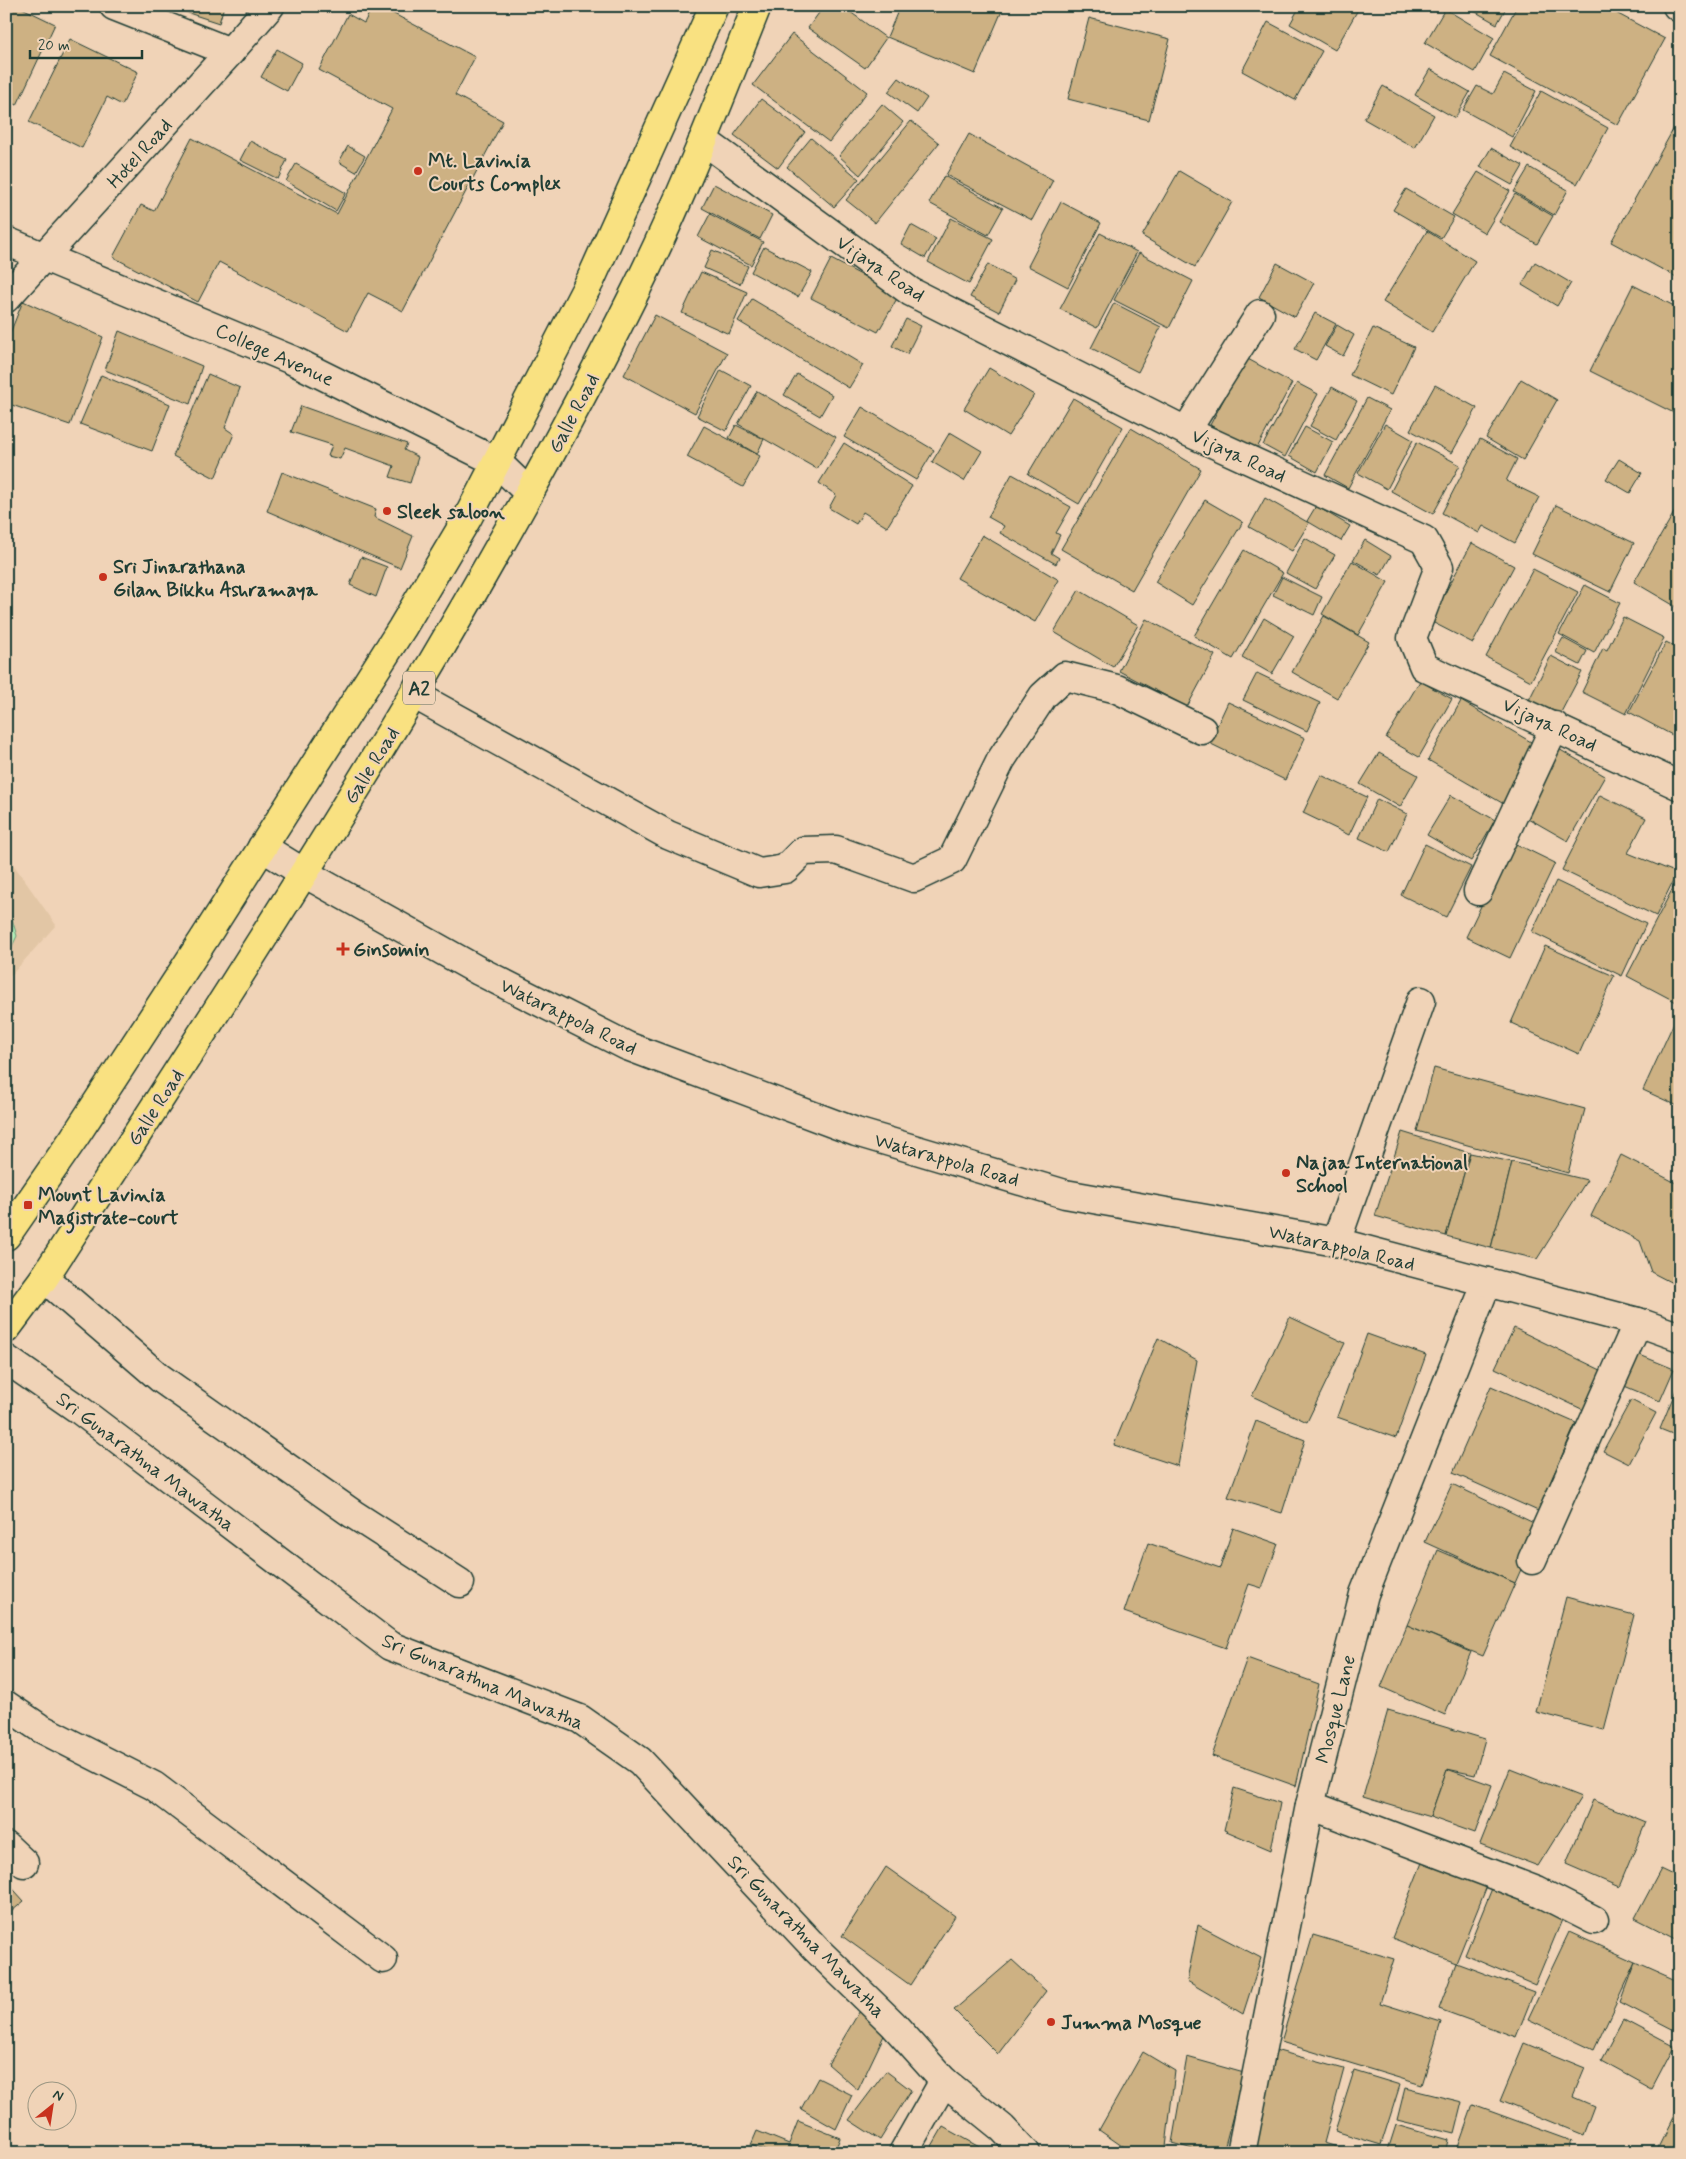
<svg xmlns="http://www.w3.org/2000/svg" width="1686" height="2159" viewBox="0 0 1686 2159" font-family="Mynerve,sans-serif">
<style>
.built{fill:#e2c6a5}
.green{fill:#b0f0b8;stroke:#689676}
.building{fill:#cdb183;stroke:#1f3d34}
.lines{fill:none;stroke-linecap:round;stroke-linejoin:round}
.minor-casing{stroke:#1f3d34;stroke-width:31}
.tertiary-casing{stroke:#1f3d34;stroke-width:31}
.trunk-casing{stroke:#1f3d34;stroke-width:31}
.minor{stroke:#f0d3b7;stroke-width:28}
.tertiary{stroke:#f0d3b7;stroke-width:28}
.trunk{stroke:#f9e181;stroke-width:28}
.poi-dot{fill:#c8321e;stroke:#f0d3b7;stroke-width:2}
.labels{text-anchor:middle;stroke-width:4;stroke-linejoin:round;paint-order:stroke}
.shield{fill:#f0d3b7;stroke:#5e6a5b;stroke-width:1}
.shield-label{font-size:19px;font-weight:bold;fill:#1f3d34}
.street-label{font-size:20px;fill:#1f3d34;stroke:#f0d3b7}
.poi-label{font-size:20px;font-weight:bold;fill:#1f3d34;stroke:#f0d3b7;text-anchor:start}
</style>
<rect width="100%" height="100%" fill="#f0d3b7"/>
<filter id="ink" filterUnits="userSpaceOnUse"><feTurbulence type="fractalNoise" baseFrequency=".02" numOctaves="2"/><feDisplacementMap in="SourceGraphic" scale="10" xChannelSelector="R" yChannelSelector="G"/><feConvolveMatrix kernelMatrix="1 2 1 2 8 2 1 2 1" color-interpolation-filters="sRGB"/></filter>
<g filter="url(#ink)">
<path class="built" d="M6,854L56,925L6,981Z"/>
<path class="green" d="M6,899L17,936L6,959Z"/>
<g class="building">
<path d="M6,6H18L55,24L17,105L6,100Z"/>
<path d="M167,6H224L219,23Z"/>
<path d="M373,6H379L475,57L455,95L503,121L403,311L368,293L348,331L219,262L198,302L113,257L141,205L154,211L192,138L337,214L392,109L319,70L348,14L364,23Z"/>
<path d="M824,6H842L886,38L865,68L808,28Z"/>
<path d="M900,6H1004L975,74L887,37Z"/>
<path d="M1300,6H1360L1335,50L1290,24Z"/>
<path d="M1477,6H1507L1497,24L1474,11Z"/>
<path d="M1517,6H1603L1665,39L1618,125L1490,56Z"/>
<path d="M1445,9L1494,38L1475,72L1425,43Z"/>
<path d="M1089,18L1170,39L1149,120L1068,99Z"/>
<path d="M1268,22L1322,51L1295,100L1242,71Z"/>
<path d="M792,34L867,92L829,142L753,85Z"/>
<path d="M70,39L138,72L122,105L107,97L82,148L29,122Z"/>
<path d="M277,49L302,63L287,91L261,77Z"/>
<path d="M1430,69L1470,92L1455,118L1415,95Z"/>
<path d="M1504,74L1536,91L1512,137L1463,110L1477,86L1493,94Z"/>
<path d="M899,78L927,98L917,113L888,92Z"/>
<path d="M1383,86L1434,115L1415,148L1364,119Z"/>
<path d="M1541,91L1608,128L1577,184L1510,147Z"/>
<path d="M761,99L805,132L778,168L734,135Z"/>
<path d="M882,104L903,122L860,175L839,156Z"/>
<path d="M1680,117V279L1611,242Z"/>
<path d="M911,121L939,143L875,223L846,200Z"/>
<path d="M969,134L1053,180L1032,220L946,175Z"/>
<path d="M811,138L859,179L834,207L787,167Z"/>
<path d="M250,141L287,160L278,179L240,160Z"/>
<path d="M348,146L365,156L356,172L339,162Z"/>
<path d="M1491,148L1523,166L1512,185L1480,167Z"/>
<path d="M296,164L346,193L336,211L286,181Z"/>
<path d="M1529,167L1568,190L1554,215L1514,192Z"/>
<path d="M1179,171L1232,202L1195,267L1142,236Z"/>
<path d="M1478,172L1510,191L1485,233L1452,214Z"/>
<path d="M944,176L1003,208L988,235L929,203Z"/>
<path d="M714,184L772,215L760,239L702,208Z"/>
<path d="M1406,189L1454,217L1441,238L1393,210Z"/>
<path d="M1515,194L1553,216L1537,244L1499,222Z"/>
<path d="M1061,202L1101,223L1068,287L1028,266Z"/>
<path d="M710,214L763,242L751,265L698,237Z"/>
<path d="M951,218L993,239L969,284L928,262Z"/>
<path d="M911,225L936,239L925,258L901,244Z"/>
<path d="M1427,231L1475,261L1432,332L1383,302Z"/>
<path d="M1100,233L1137,252L1097,328L1060,309Z"/>
<path d="M764,247L812,272L798,297L751,272Z"/>
<path d="M712,250L748,266L740,284L704,268Z"/>
<path d="M1139,253L1193,281L1169,328L1114,300Z"/>
<path d="M831,259L899,295L878,332L811,298Z"/>
<path d="M1535,262L1571,283L1557,306L1522,285Z"/>
<path d="M1277,263L1314,283L1295,317L1259,297Z"/>
<path d="M988,264L1015,280L999,312L970,297Z"/>
<path d="M701,272L747,292L729,334L682,313Z"/>
<path d="M1633,285L1680,309V416L1590,371Z"/>
<path d="M752,299L863,365L849,388L738,321Z"/>
<path d="M23,301L103,337L70,425L6,403V343Z"/>
<path d="M1114,303L1161,327L1138,372L1091,348Z"/>
<path d="M1315,313L1336,324L1316,360L1295,349Z"/>
<path d="M655,315L727,353L695,413L624,375Z"/>
<path d="M906,319L921,326L907,354L892,346Z"/>
<path d="M1337,325L1354,335L1343,356L1325,346Z"/>
<path d="M1373,328L1414,347L1391,395L1350,375Z"/>
<path d="M119,331L202,366L190,404L105,370Z"/>
<path d="M1246,358L1292,383L1256,450L1210,425Z"/>
<path d="M989,368L1034,395L1008,436L964,409Z"/>
<path d="M721,370L751,386L726,431L697,416Z"/>
<path d="M208,374L240,388L225,428L234,434L215,478L173,456Z"/>
<path d="M797,374L832,395L820,416L784,395Z"/>
<path d="M101,375L170,404L152,451L80,424Z"/>
<path d="M1521,379L1557,400L1523,460L1486,438Z"/>
<path d="M1297,383L1318,394L1285,457L1263,445Z"/>
<path d="M1435,385L1477,408L1452,453L1410,430Z"/>
<path d="M1332,387L1357,401L1336,440L1310,426Z"/>
<path d="M757,391L836,437L817,469L738,424Z"/>
<path d="M1073,398L1123,427L1079,504L1028,474Z"/>
<path d="M1367,398L1390,410L1348,488L1325,475Z"/>
<path d="M301,406L407,444L404,450L418,457L410,483L390,477L394,466L345,448L340,459L328,456L332,445L291,432Z"/>
<path d="M862,407L934,450L916,480L844,437Z"/>
<path d="M1385,424L1413,440L1387,489L1358,473Z"/>
<path d="M736,425L764,439L757,454L729,438Z"/>
<path d="M704,426L760,456L743,487L687,457Z"/>
<path d="M1305,427L1333,442L1317,472L1289,456Z"/>
<path d="M1131,428L1201,469L1132,590L1061,549Z"/>
<path d="M950,432L982,451L964,481L932,462Z"/>
<path d="M1480,439L1517,459L1506,481L1539,497L1515,543L1483,526L1479,533L1442,513Z"/>
<path d="M1417,442L1460,465L1433,514L1391,491Z"/>
<path d="M844,443L912,486L887,527L863,512L856,524L829,508L836,495L819,483Z"/>
<path d="M1619,459L1642,473L1630,493L1606,479Z"/>
<path d="M282,472L376,509L374,517L413,536L400,568L267,511Z"/>
<path d="M1012,474L1071,507L1056,533L1060,535L1051,553L1059,558L1056,564L1000,533L1004,526L988,517Z"/>
<path d="M1265,498L1309,523L1292,551L1249,527Z"/>
<path d="M1205,500L1243,522L1192,605L1155,582Z"/>
<path d="M1679,504H1680V609L1634,582Z"/>
<path d="M1556,505L1634,543L1610,592L1532,554Z"/>
<path d="M1316,506L1350,526L1341,541L1307,521Z"/>
<path d="M982,535L1059,580L1035,622L957,578Z"/>
<path d="M1305,538L1335,555L1315,589L1286,573Z"/>
<path d="M1365,540L1391,556L1380,575L1353,560Z"/>
<path d="M1472,543L1514,566L1473,643L1430,621Z"/>
<path d="M1244,550L1283,573L1233,659L1194,636Z"/>
<path d="M361,557L387,567L376,597L350,585Z"/>
<path d="M1352,561L1388,582L1358,635L1322,614Z"/>
<path d="M1533,569L1578,592L1531,681L1486,657Z"/>
<path d="M1282,577L1322,597L1314,615L1273,595Z"/>
<path d="M1585,585L1620,603L1594,653L1559,634Z"/>
<path d="M1079,590L1138,625L1113,667L1054,632Z"/>
<path d="M1324,616L1369,642L1337,698L1292,672Z"/>
<path d="M1623,617L1664,638L1626,714L1582,692L1603,648L1607,650Z"/>
<path d="M1264,618L1294,636L1272,674L1242,657Z"/>
<path d="M1146,619L1215,655L1187,707L1119,671Z"/>
<path d="M1563,638L1587,651L1580,665L1555,652Z"/>
<path d="M1666,642L1680,649V726L1674,736L1629,712Z"/>
<path d="M1551,656L1582,672L1558,718L1528,702Z"/>
<path d="M1257,673L1320,703L1307,731L1243,700Z"/>
<path d="M1420,681L1452,699L1419,757L1386,738Z"/>
<path d="M1461,701L1543,749L1509,807L1428,760Z"/>
<path d="M1228,702L1305,738L1285,780L1209,743Z"/>
<path d="M1557,748L1605,776L1568,841L1519,813Z"/>
<path d="M1379,753L1418,775L1400,807L1360,784Z"/>
<path d="M1321,775L1367,797L1349,835L1303,813Z"/>
<path d="M1451,795L1495,820L1471,861L1427,835Z"/>
<path d="M1600,795L1646,818L1628,853L1677,873L1656,916L1562,870Z"/>
<path d="M1377,799L1407,814L1389,852L1359,838Z"/>
<path d="M1512,842L1555,863L1510,958L1466,937Z"/>
<path d="M1425,844L1471,867L1446,917L1401,895Z"/>
<path d="M1556,881L1646,924L1622,976L1532,932Z"/>
<path d="M1675,884L1680,887V1004L1627,976Z"/>
<path d="M1545,946L1614,976L1579,1054L1511,1023Z"/>
<path d="M1676,1018L1680,1020V1107L1643,1090Z"/>
<path d="M1434,1068L1585,1109L1568,1173L1417,1131Z"/>
<path d="M1402,1132L1470,1153L1446,1236L1375,1216Z"/>
<path d="M1470,1153L1512,1162L1491,1248L1446,1236Z"/>
<path d="M1621,1155L1680,1185V1287L1651,1272L1640,1241L1591,1216Z"/>
<path d="M1512,1162L1587,1180L1537,1259L1491,1248Z"/>
<path d="M1290,1317L1345,1343L1307,1422L1252,1396Z"/>
<path d="M1514,1328L1607,1373L1588,1412L1495,1368Z"/>
<path d="M1367,1334L1426,1355L1396,1438L1337,1417Z"/>
<path d="M1158,1338L1197,1360L1178,1466L1114,1445Z"/>
<path d="M1635,1353L1674,1369L1660,1401L1622,1385Z"/>
<path d="M1680,1380V1437L1660,1429Z"/>
<path d="M1491,1386L1576,1423L1538,1511L1453,1473Z"/>
<path d="M1631,1400L1656,1413L1629,1464L1603,1451Z"/>
<path d="M1256,1421L1305,1440L1282,1513L1228,1497Z"/>
<path d="M1452,1484L1540,1526L1515,1583L1425,1542Z"/>
<path d="M1233,1528L1278,1544L1262,1588L1249,1584L1226,1648L1124,1612L1148,1543L1220,1568Z"/>
<path d="M1438,1550L1515,1583L1483,1656L1407,1625Z"/>
<path d="M1566,1597L1634,1615L1604,1730L1536,1712Z"/>
<path d="M1407,1625L1471,1652L1445,1715L1381,1687Z"/>
<path d="M1247,1658L1319,1684L1296,1786L1212,1756Z"/>
<path d="M1388,1710L1485,1739L1475,1775L1447,1769L1430,1817L1363,1797Z"/>
<path d="M1447,1769L1492,1785L1475,1833L1430,1817Z"/>
<path d="M1510,1769L1581,1797L1538,1866L1480,1844Z"/>
<path d="M1234,1788L1280,1803L1271,1850L1224,1830Z"/>
<path d="M1593,1800L1646,1822L1619,1887L1566,1864Z"/>
<path d="M1427,1850L1491,1876L1456,1963L1392,1938Z"/>
<path d="M886,1867L955,1916L910,1985L842,1936Z"/>
<path d="M1661,1869L1680,1878V1941L1635,1918Z"/>
<path d="M6,1881L24,1901L6,1916Z"/>
<path d="M1495,1881L1566,1910L1535,1985L1465,1955Z"/>
<path d="M1198,1925L1261,1958L1243,2014L1187,1981Z"/>
<path d="M1569,1932L1635,1962L1594,2050L1528,2019Z"/>
<path d="M1313,1935L1394,1959L1380,2003L1441,2022L1422,2085L1281,2042Z"/>
<path d="M1012,1960L1046,1991L998,2054L954,2010Z"/>
<path d="M1635,1962L1680,1982V2033L1620,2002Z"/>
<path d="M1456,1963L1534,1992L1516,2037L1439,2009Z"/>
<path d="M861,2009L889,2025L858,2090L828,2064Z"/>
<path d="M1623,2019L1674,2046L1652,2088L1601,2060Z"/>
<path d="M1524,2043L1585,2068L1573,2097L1594,2106L1583,2135L1500,2101Z"/>
<path d="M1275,2050L1344,2069L1324,2143L1358,2153H1246Z"/>
<path d="M1143,2052L1175,2071L1166,2146L1160,2153H1132L1099,2130Z"/>
<path d="M1187,2057L1244,2073L1223,2153H1206L1172,2143Z"/>
<path d="M886,2071L911,2090L880,2140L849,2120Z"/>
<path d="M1354,2071L1400,2085L1381,2145L1335,2131Z"/>
<path d="M818,2078L852,2095L836,2129L801,2109Z"/>
<path d="M1405,2088L1462,2102L1454,2134L1397,2120Z"/>
<path d="M1680,2102V2153H1655Z"/>
<path d="M1473,2105L1572,2141L1568,2153H1456Z"/>
<path d="M798,2121L840,2138L834,2153H771L751,2145L757,2131L789,2144Z"/>
<path d="M1396,2125L1448,2140L1445,2153H1396L1388,2150Z"/>
<path d="M943,2127L990,2153H928Z"/>
</g>
<g class="lines">
<g class="minor-casing">
<g id="minor">
<path d="M114,6L230,52"/>
<path d="M1677,6L1680,8"/>
<path d="M703,140L911,292L1186,431L1424,540L1439,567L1412,638L1424,667L1680,786"/>
<path d="M6,241L292,360L497,462L529,493"/>
<path d="M1186,431L1260,314"/>
<path d="M415,695L668,835L759,873L785,869L803,851L836,850L914,878L952,860L1001,760L1043,696L1065,676L1117,689L1202,730"/>
<path d="M1478,891L1555,726"/>
<path d="M1336,1242L1421,1001"/>
<path d="M44,1278L160,1378L353,1514L460,1583"/>
<path d="M6,1359L81,1411L390,1646L580,1719L640,1761L816,1949L893,2024L944,2081L1002,2128L1026,2153"/>
<path d="M1532,1560L1638,1322"/>
<path d="M6,1705L40,1728L154,1786L383,1959"/>
<path d="M1310,1805L1537,1891L1594,1920"/>
<path d="M6,1846L24,1863"/>
<path d="M903,2153L944,2081"/>
<path d="M1241,2153L1310,1805L1364,1594L1487,1282"/>
</g>
</g>
<g class="tertiary-casing">
<g id="tertiary">
<path d="M6,298L230,52L270,6"/>
<path d="M262,847L304,873L479,971L627,1046L856,1132L1065,1194L1336,1242L1638,1322L1680,1337"/>
</g>
</g>
<g class="trunk-casing">
<g id="trunk">
<path d="M6,1236L74,1138L204,939L402,628L468,517L591,279L714,6"/>
<path d="M6,1329L44,1278C253,955 465,634 636,290C682,198 719,101 757,6"/>
</g>
</g>
<use href="#minor" class="minor"/>
<use href="#tertiary" class="tertiary"/>
<use href="#trunk" class="trunk"/>
</g>
</g>
<g class="poi-dot">
<circle cx="418" cy="171" r="5"/>
<circle cx="387" cy="511" r="5"/>
<circle cx="103" cy="577" r="5"/>
<path d="M340.5 941.5h5v5h5v5h-5v5h-5v-5h-5v-5h5z"/>
<circle cx="1286" cy="1173" r="5"/>
<rect x="23" y="1200" width="10" height="10" rx="2.5"/>
<circle cx="1051" cy="2022" r="5"/>
</g>
<g class="labels">
<rect class="shield" x="403" y="671.5" width="32" height="33" rx="4"/>
<g class="shield-label">
<text x="419" y="695">A2</text>
</g>
<g class="street-label">
<text transform="translate(139 153) rotate(-48)" y="7">Hotel Road</text>
<text transform="translate(881 268) rotate(34)" y="7">Vijaya Road</text>
<text transform="translate(275 354) rotate(24)" y="7">College Avenue</text>
<text transform="translate(573 413) rotate(-62)" y="7">Galle Road</text>
<text transform="translate(1239 455) rotate(25)" y="7">Vijaya Road</text>
<text transform="translate(1550 724) rotate(25)" y="7">Vijaya Road</text>
<text transform="translate(371 765) rotate(-58)" y="7">Galle Road</text>
<text transform="translate(569 1016) rotate(26)" y="7">Watarappola Road</text>
<text transform="translate(155 1107) rotate(-57)" y="7">Galle Road</text>
<text transform="translate(947 1159) rotate(16)" y="7">Watarappola Road</text>
<text transform="translate(1342 1247) rotate(13)" y="7">Watarappola Road</text>
<text transform="translate(146 1461) rotate(37)" y="7">Sri Gunarathna Mawatha</text>
<text transform="translate(483 1681) rotate(23)" y="7">Sri Gunarathna Mawatha</text>
<text transform="translate(1335 1709) rotate(-76)" y="7">Mosque Lane</text>
<text transform="translate(807 1936) rotate(46)" y="7">Sri Gunarathna Mawatha</text>
</g>
<g class="poi-label">
<text x="428" y="167">Mt. Lavinia<tspan x="428" dy="23">Courts Complex</tspan></text>
<text x="397" y="518">Sleek saloon</text>
<text x="113" y="573">Sri Jinarathana<tspan x="113" dy="23">Gilan Bikku Ashramaya</tspan></text>
<text x="353" y="956">Ginsomin</text>
<text x="1296" y="1169">Najaa International<tspan x="1296" dy="23">School</tspan></text>
<text x="38" y="1201">Mount Lavinia<tspan x="38" dy="23">Magistrate-court</tspan></text>
<text x="1061" y="2029">Jumma Mosque</text>
</g>
</g>
<rect width="1686" height="2159" fill="none" stroke="#f0d3b7" stroke-width="25"/>
<rect x="12" y="12" width="1661" height="2134" fill="none" stroke="#1f3d34" stroke-width="2" filter="url(#ink)"/>
<g transform="translate(52 2106) rotate(30)"><circle r="24" fill="#f0d3b7" stroke="#9c9783"/>
<path d="M0-4L9 19L0 12L-9 19Z" fill="#c8321e"/>
<text y="-8" font-size="14" font-weight="bold" text-anchor="middle" fill="#1f3d34">N</text>
</g>
<path d="M30 50v8h112v-8" fill="none" stroke="#1f3d34" stroke-width="2.5"/>
<text x="38" y="50" font-size="15" fill="#1f3d34" stroke="#f0d3b7" stroke-width="4" paint-order="stroke">20 m</text>
</svg>
